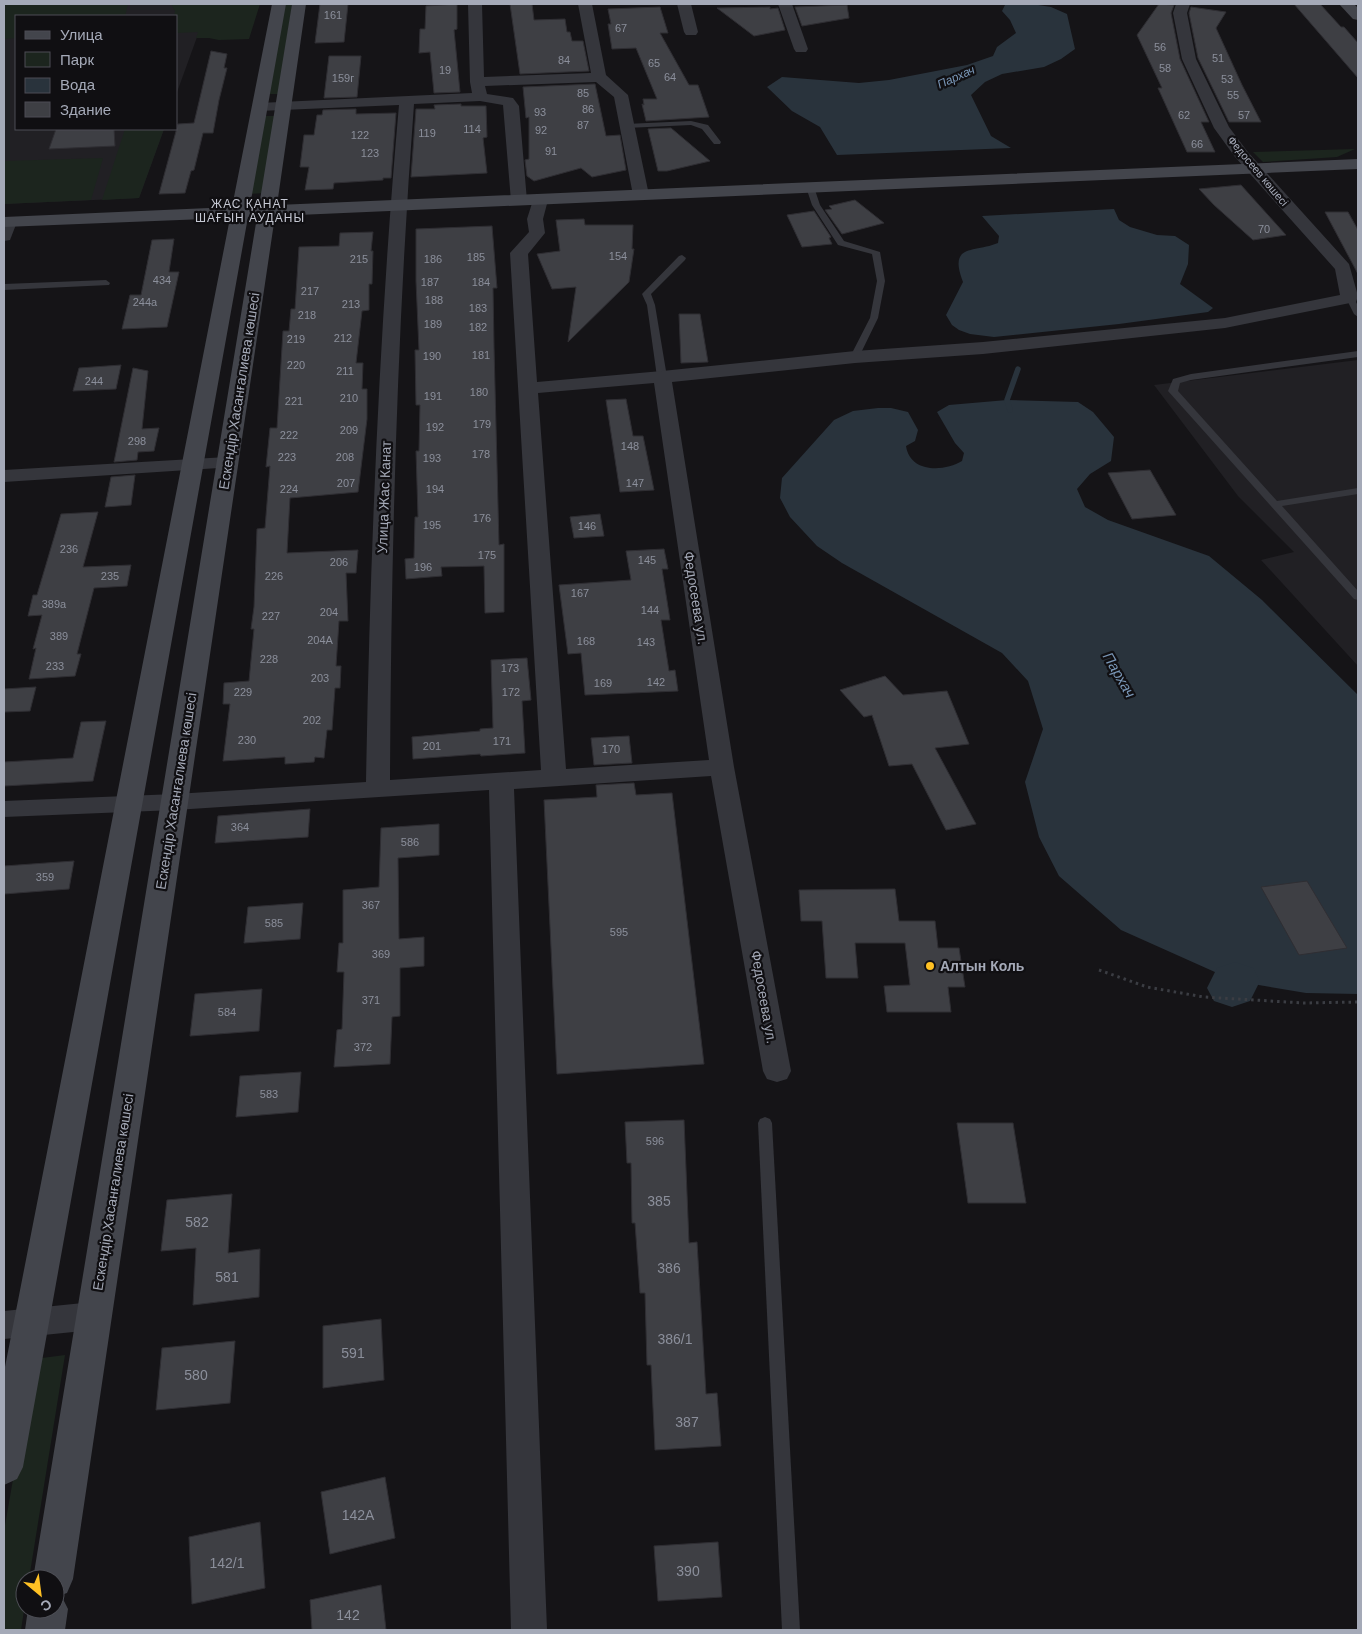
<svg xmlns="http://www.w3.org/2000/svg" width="1362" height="1634" viewBox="0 0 1362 1634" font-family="Helvetica,sans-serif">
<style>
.built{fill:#212024}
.green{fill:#1c251e}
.water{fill:#29333c}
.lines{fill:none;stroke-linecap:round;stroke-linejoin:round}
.stream{stroke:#29333c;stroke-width:5.5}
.river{fill:#29333c;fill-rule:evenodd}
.building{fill:#3e3f44;stroke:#2f2e33}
.path{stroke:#3b3d43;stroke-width:3;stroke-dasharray:2.5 4;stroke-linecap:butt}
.lane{fill:#35363c;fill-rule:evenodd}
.street{fill:#35363c;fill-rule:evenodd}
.secondary{fill:#43454c;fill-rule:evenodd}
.poi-dot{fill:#ffc124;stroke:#100f12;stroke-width:2}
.labels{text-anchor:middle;stroke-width:4.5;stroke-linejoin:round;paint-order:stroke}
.number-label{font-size:11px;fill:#8b8f9b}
.far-street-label{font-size:11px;fill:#a5aab8;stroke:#100f12}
.far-water-label{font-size:12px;font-style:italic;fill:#7996b6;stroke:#100f12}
.far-neighbourhood-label{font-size:12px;letter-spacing:1px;fill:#c6c9d4;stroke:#100f12}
.street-label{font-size:14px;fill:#a5aab8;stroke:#100f12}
.poi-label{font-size:14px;font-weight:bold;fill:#a5aab8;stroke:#100f12;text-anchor:start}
.near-number-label{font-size:14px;fill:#8b8f9b}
.water-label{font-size:15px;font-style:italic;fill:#7996b6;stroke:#100f12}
</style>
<rect width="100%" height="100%" fill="#151417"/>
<g class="built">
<path d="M4,4H209L176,95V16H16V129H164L139,198L4,204Z"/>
<path d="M1358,360V666L1261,560L1294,552L1238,496L1154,385Z"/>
</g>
<g class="green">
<path d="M30,4H128L125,16H16V38L4,39V5Z"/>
<path d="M171,4H260L249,39L219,40L209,38H196L198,32L176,33V16H174L175,11Z"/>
<path d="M283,4H292L279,94H267Z"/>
<path d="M263,116H275L264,193L249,194Z"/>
<path d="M125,129H164L139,198L102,200Z"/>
<path d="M1355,149L1337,157L1263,162L1253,152Z"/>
<path d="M103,158L91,200L4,204V161Z"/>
<path d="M65,1355L29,1579H25V1604L21,1630H4V1531L34,1359Z"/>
</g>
<g class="water">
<path d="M1032,4L1051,7L1067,14L1075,49L1061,59L1044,67L1002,74L985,82L971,95L991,136L1011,148L837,155L820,127L792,111L767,87L782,77L859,83L889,80L967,65L993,56L997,47L1016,33L1010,20L1002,11L1005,5Z"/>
<path d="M1114,209L1119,220L1130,227L1157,235L1175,236L1189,245L1188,264L1180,284L1213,308L1208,312L1119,324L994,337L970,334L959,330L952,325L946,315L963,282C948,243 974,253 998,243L999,236L982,216Z"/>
<path d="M1007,400L1078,402L1093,412L1114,437L1111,461L1090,474L1077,489L1085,507L1108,520L1209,556L1262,600L1358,695V994L1306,993L1235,981L1121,930L1059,876L1039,837L1025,782L1043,729L1028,681L1002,653L842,563L817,546L790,517L780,498L782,478L834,420L853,411L878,408H891L908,412L918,430L915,441L906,446C910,473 944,472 962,461L964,453L955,443L937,412L949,405Z"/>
</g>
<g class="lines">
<path class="stream" d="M1010,410L1007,400L1018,369"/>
<path class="river" d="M1235,962L1253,968L1260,981L1250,1001L1232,1007L1214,1001L1207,988L1217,968Z"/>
</g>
<g class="building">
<path d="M320,4H348L344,42L315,43Z"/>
<path d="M457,4V29L454,30L460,92L434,93L430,52L419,53L420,29H425L426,6Z"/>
<path d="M510,4H532L534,20L565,19L567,32H570L572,41H583L589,71L520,74Z"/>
<path d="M1159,4L1174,5L1171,13L1180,59L1209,122H1201L1215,152H1187L1158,88H1162L1137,35Z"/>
<path d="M1294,4H1320L1341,27H1344L1358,43V78Z"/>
<path d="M847,5L849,18L802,26L795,7Z"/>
<path d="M660,7L668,33H660L689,85H698L709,117L646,121L642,104L644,105L643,99H657L636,48L612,49L608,24H611L608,9Z"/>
<path d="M770,7V9L778,8L785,30L754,36L717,8Z"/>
<path d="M1191,7L1226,12L1216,28L1242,85L1261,122H1229L1198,58L1189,13Z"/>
<path d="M211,51L227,54L224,68H227L219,100L213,133H203L194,170L191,171L185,193L159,194L178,124L194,123Z"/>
<path d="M329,56H361L357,97L324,98Z"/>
<path d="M595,84L606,136L620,135L626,170L592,177L581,168L534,181L527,176L525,160L529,159V117L526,118L523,87Z"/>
<path d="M461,104V106H486L487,137L483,138L487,173L411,177L416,109H435L434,105Z"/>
<path d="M356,109V114L396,113L391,178H383V180L334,183L333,189L305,190L309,167H300L304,135H314L317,115H322L323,110Z"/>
<path d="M671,128L710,161L667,171H658L648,129Z"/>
<path d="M56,129H114L115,146L49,149Z"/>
<path d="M1241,185L1286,235L1253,240L1214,205L1199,189Z"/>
<path d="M855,200L884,223L842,234L825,210L832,209L829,206Z"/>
<path d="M814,211L831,237L829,238L832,244L802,247L787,215Z"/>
<path d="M1325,212H1348L1358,230V274Z"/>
<path d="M584,219L585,225H633L632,249H634L629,282L568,342L576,287L552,289L537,254L560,251L556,220Z"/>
<path d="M492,226L497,288H493L494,347L499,545L504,544V612L485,613L484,566L441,567L442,576L406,579L405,559L414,558L415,517H418L416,451H419L420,405H416L415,350H419L416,281V229Z"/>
<path d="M373,232L371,251H373L372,284H369V310L362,311L356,363H363L362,389H367V419L358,492L290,498L287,553L358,550L356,573H346L348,621H339L336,666H341L340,688H335L332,730H327L324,758L315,757L314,762L285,764V757L223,761L230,704H223L224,683L249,681L254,629H251L254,607L257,529L265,528L270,466L266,467L270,428H277L283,331H289L291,309H295L299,247L339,246L340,233Z"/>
<path d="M174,239L169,272H179L167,327L122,329L130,295H141L152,240Z"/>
<path d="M679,314H700L708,362L681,363Z"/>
<path d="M121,365L116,389L73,391L79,368Z"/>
<path d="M133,368L148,371L142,429L159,428L154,451L138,452L137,460L114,462Z"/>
<path d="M626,399L633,436H643L654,490L620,492L606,400Z"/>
<path d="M1150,470L1176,515L1132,519L1108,473Z"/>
<path d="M135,475L131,505L105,507L111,477Z"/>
<path d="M98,512L83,567L131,565L127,586L94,588L77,654H81L75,676L29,679L36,648L33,649L42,615L28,616L33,595H37L61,514Z"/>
<path d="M600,514L604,536L574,538L570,517Z"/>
<path d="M664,549L668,569H662L670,620H661L669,671L675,670L678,691L585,695L581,653L568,654L559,585L631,580L626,551Z"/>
<path d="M527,658L531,700L522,701L525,753L481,756L480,754L413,759L412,737L480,731V729L493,728L491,660Z"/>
<path d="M885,676L903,695L947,691L969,744L935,748L976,824L946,830L912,764L889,766L872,715L864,717L840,690Z"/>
<path d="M36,687L30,711L4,712V689Z"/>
<path d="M106,721L93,781L4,786V762L73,758L81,722Z"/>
<path d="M629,736L632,763L594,765L591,738Z"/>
<path d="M634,783L636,795L672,793L704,1064L557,1074L544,800L597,797L596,785Z"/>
<path d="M310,809L308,837L215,843L218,816Z"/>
<path d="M439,824V855L398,858L399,939L424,937V966L400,968V1016L392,1017L390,1064L334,1067L337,1030L342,1029L344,972H337L339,943H343V890L379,887L381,828Z"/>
<path d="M74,861L69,889L4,894V866Z"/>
<path d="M1307,881L1347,948L1299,955L1261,887Z"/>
<path d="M895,889L899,921H935L938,948H959L965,987H948L951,1012H887L884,986L910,985L905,943H855L858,978H826L822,921H801L799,890Z"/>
<path d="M303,903L300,939L244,943L248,907Z"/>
<path d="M262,989L259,1031L190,1036L195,994Z"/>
<path d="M301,1072L298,1112L236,1117L240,1076Z"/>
<path d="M684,1120L689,1243L697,1242L706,1394L717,1393L721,1446L655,1450L651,1365H647L645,1293H640L635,1223H632L631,1163H627L625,1122Z"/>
<path d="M957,1123H1013L1026,1203H968Z"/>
<path d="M232,1194L228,1253L260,1249L259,1297L193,1305L196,1248L161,1251L167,1200Z"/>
<path d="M381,1319L384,1380L323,1388V1326Z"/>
<path d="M235,1341L230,1403L156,1410L162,1348Z"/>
<path d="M385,1477L395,1538L330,1554L321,1492Z"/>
<path d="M260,1522L265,1588L192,1604L189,1537Z"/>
<path d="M718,1542L722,1597L658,1601L654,1546Z"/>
<path d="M381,1585L386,1630H312L310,1600Z"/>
</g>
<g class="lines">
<path class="path" d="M1099,970L1147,987L1204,997L1304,1003L1358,1002"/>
<g class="lane">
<path d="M691,121L708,125L721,142L720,144H714L702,129L691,125L626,128L622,126L626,124Z"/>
<path d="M807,185L814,187L820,205L844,241L880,252L885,281L878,318L858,359H852L850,357L870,318L877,281L872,254L838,245L812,205L806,187Z"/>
<path d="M682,255L686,258L685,260L651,294L655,305L667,377L662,380L657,377L647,305L642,294L679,256Z"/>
<path d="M106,280L110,283L109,285L4,290V284Z"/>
<path d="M1350,295L1353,296L1358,306V317L1354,314L1346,298Z"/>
<path d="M1358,351V357L1191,380L1180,383L1178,391L1277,501L1358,488V494L1282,506L1358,591V600L1354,599L1168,391L1173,379L1191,374Z"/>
<path d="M765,1117L770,1119L772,1123L800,1630H782L758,1123L760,1119Z"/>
</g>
<g class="street">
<path d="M468,4H482L484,77L591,73L578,4H592L606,75L628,95L649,195L647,198H635L633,195L614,97L596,82L485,86L487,94L513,98L519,106L527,201L525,204H513L511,201L503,105L480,101L414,104C397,329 391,554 390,780L541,770L510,253L529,232L527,219L534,197H546L548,200L543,219L545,233L528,254L537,382L662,371L855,351L983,342L1225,318L1340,295L1335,269L1235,157L1214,128L1182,59L1173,13L1176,4H1190L1187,13L1196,59L1229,127L1247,151L1349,264L1358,296L1356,302L1350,303L1225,328L983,354L855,363L672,382L734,767L791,1071L787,1079L777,1082L767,1079L763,1071L711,776L514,789L547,1630H511L489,790L175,810L4,817V801L175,794L366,782C370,556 379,330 399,105L259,111L254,110L252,107L254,104L259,103L472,93L470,82ZM654,383L709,760L566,769L538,393Z"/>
<path d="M677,4H691L698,32L696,35H686L684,32Z"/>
<path d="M778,4H792L808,49L806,52H796L794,49Z"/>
<path d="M9,217L15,218L17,222L10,240L4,241V218Z"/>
<path d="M227,457L234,459L237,463L234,467L4,482V470Z"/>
<path d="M93,1302L104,1306L109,1316L104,1326L93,1330L4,1339V1311Z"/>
</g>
<g class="secondary">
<path d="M272,4H286L250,206H259L292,4H306L277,205L1358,159V169L275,216L73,1579L67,1593L61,1595L68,1609L65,1630H25L28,1609H55V1579H33L257,217H248L23,1467L17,1479L4,1485V1372L230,218L4,227V217L232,207Z"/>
<path d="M1339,4H1354L1358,8V20L1353,19Z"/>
</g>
</g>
<circle class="poi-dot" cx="930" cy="966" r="5"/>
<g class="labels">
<g class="number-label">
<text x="333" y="19">161</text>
<text x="621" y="32">67</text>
<text x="1160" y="51">56</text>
<text x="1218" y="62">51</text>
<text x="564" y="64">84</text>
<text x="654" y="67">65</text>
<text x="1165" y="72">58</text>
<text x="445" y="74">19</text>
<text x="670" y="81">64</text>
<text x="343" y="82">159г</text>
<text x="1227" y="83">53</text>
<text x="583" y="97">85</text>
<text x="1233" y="99">55</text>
<text x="588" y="113">86</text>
<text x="540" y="116">93</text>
<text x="1184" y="119">62</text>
<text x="1244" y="119">57</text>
<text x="583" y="129">87</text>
<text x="472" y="133">114</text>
<text x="541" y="134">92</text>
<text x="427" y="137">119</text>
<text x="360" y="139">122</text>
<text x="1197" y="148">66</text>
<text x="551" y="155">91</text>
<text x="370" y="157">123</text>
<text x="1264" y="233">70</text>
<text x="618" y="260">154</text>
<text x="476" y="261">185</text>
<text x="359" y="263">215</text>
<text x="433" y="263">186</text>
<text x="162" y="284">434</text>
<text x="430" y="286">187</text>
<text x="481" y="286">184</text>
<text x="310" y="295">217</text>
<text x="434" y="304">188</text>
<text x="145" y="306">244а</text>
<text x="351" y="308">213</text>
<text x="478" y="312">183</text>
<text x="307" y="319">218</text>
<text x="433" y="328">189</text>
<text x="478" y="331">182</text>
<text x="343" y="342">212</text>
<text x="296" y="343">219</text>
<text x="481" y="359">181</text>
<text x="432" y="360">190</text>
<text x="296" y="369">220</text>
<text x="345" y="375">211</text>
<text x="94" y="385">244</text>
<text x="479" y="396">180</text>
<text x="433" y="400">191</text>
<text x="349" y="402">210</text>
<text x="294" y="405">221</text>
<text x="482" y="428">179</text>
<text x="435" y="431">192</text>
<text x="349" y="434">209</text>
<text x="289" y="439">222</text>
<text x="137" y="445">298</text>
<text x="630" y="450">148</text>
<text x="481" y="458">178</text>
<text x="287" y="461">223</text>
<text x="345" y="461">208</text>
<text x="432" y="462">193</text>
<text x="346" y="487">207</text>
<text x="635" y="487">147</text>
<text x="289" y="493">224</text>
<text x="435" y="493">194</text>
<text x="482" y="522">176</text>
<text x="432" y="529">195</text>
<text x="587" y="530">146</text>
<text x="69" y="553">236</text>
<text x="487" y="559">175</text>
<text x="647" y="564">145</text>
<text x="339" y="566">206</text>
<text x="423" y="571">196</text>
<text x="110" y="580">235</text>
<text x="274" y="580">226</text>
<text x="580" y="597">167</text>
<text x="54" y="608">389а</text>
<text x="650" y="614">144</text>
<text x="329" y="616">204</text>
<text x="271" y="620">227</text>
<text x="59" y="640">389</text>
<text x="320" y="644">204А</text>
<text x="586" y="645">168</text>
<text x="646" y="646">143</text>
<text x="269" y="663">228</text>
<text x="55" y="670">233</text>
<text x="510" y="672">173</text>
<text x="320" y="682">203</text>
<text x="656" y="686">142</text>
<text x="603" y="687">169</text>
<text x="243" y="696">229</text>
<text x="511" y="696">172</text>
<text x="312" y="724">202</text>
<text x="247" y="744">230</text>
<text x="502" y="745">171</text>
<text x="432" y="750">201</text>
<text x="611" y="753">170</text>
<text x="240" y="831">364</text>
<text x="410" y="846">586</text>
<text x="45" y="881">359</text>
<text x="371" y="909">367</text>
<text x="274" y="927">585</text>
<text x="619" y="936">595</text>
<text x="381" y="958">369</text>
<text x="371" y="1004">371</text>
<text x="227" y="1016">584</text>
<text x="363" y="1051">372</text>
<text x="269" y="1098">583</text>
<text x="655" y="1145">596</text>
</g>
<g class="far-street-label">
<text transform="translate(1258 171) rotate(50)" y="4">Федосеев көшесі</text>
</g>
<g class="far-water-label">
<text transform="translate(956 77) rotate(-24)" y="4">Пархач</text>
</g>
<g class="far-neighbourhood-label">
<text x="250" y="208">ЖАС ҚАНАТ<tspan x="250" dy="14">ШАҒЫН АУДАНЫ</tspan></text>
</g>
<g class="street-label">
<text transform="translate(239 391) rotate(-81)" y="5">Ескендір Хасанғалиева көшесі</text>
<text transform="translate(384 497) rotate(-88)" y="5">Улица Жас Канат</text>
<text transform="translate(696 598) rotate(81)" y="5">Федосеева ул.</text>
<text transform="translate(176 791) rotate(-81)" y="5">Ескендір Хасанғалиева көшесі</text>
<text transform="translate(764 997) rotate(80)" y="5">Федосеева ул.</text>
<text transform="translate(113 1192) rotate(-81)" y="5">Ескендір Хасанғалиева көшесі</text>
</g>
<g class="poi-label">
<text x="940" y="971">Алтын Коль</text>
</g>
<g class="near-number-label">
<text x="659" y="1206">385</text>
<text x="197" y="1227">582</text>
<text x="669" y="1273">386</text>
<text x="227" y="1282">581</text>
<text x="675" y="1344">386/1</text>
<text x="353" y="1358">591</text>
<text x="196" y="1380">580</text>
<text x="687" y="1427">387</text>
<text x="358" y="1520">142А</text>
<text x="227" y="1568">142/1</text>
<text x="688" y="1576">390</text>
<text x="348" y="1620">142</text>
</g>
<g class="water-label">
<text transform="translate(1119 675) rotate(60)" y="5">Пархач</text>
</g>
</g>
<rect width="1362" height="1634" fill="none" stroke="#a5aab8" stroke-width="10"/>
<rect x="15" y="15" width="162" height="115" fill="#100f12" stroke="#4c4d54"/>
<rect x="25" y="31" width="25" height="8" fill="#43454c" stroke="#4c4d54"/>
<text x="60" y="40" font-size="15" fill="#a5aab8">Улица</text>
<rect x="25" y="52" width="25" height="15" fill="#1c251e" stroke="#4c4d54"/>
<text x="60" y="65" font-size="15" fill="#a5aab8">Парк</text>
<rect x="25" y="78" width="25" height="15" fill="#29333c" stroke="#4c4d54"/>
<text x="60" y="90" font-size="15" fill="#a5aab8">Вода</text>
<rect x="25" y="102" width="25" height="15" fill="#3e3f44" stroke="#4c4d54"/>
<text x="60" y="115" font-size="15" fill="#a5aab8">Здание</text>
<g transform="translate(40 1594) rotate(151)"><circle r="24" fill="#100f12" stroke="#4c4d54"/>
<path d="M0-4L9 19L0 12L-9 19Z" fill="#ffc124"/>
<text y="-8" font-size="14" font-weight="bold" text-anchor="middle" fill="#a5aab8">С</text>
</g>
</svg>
